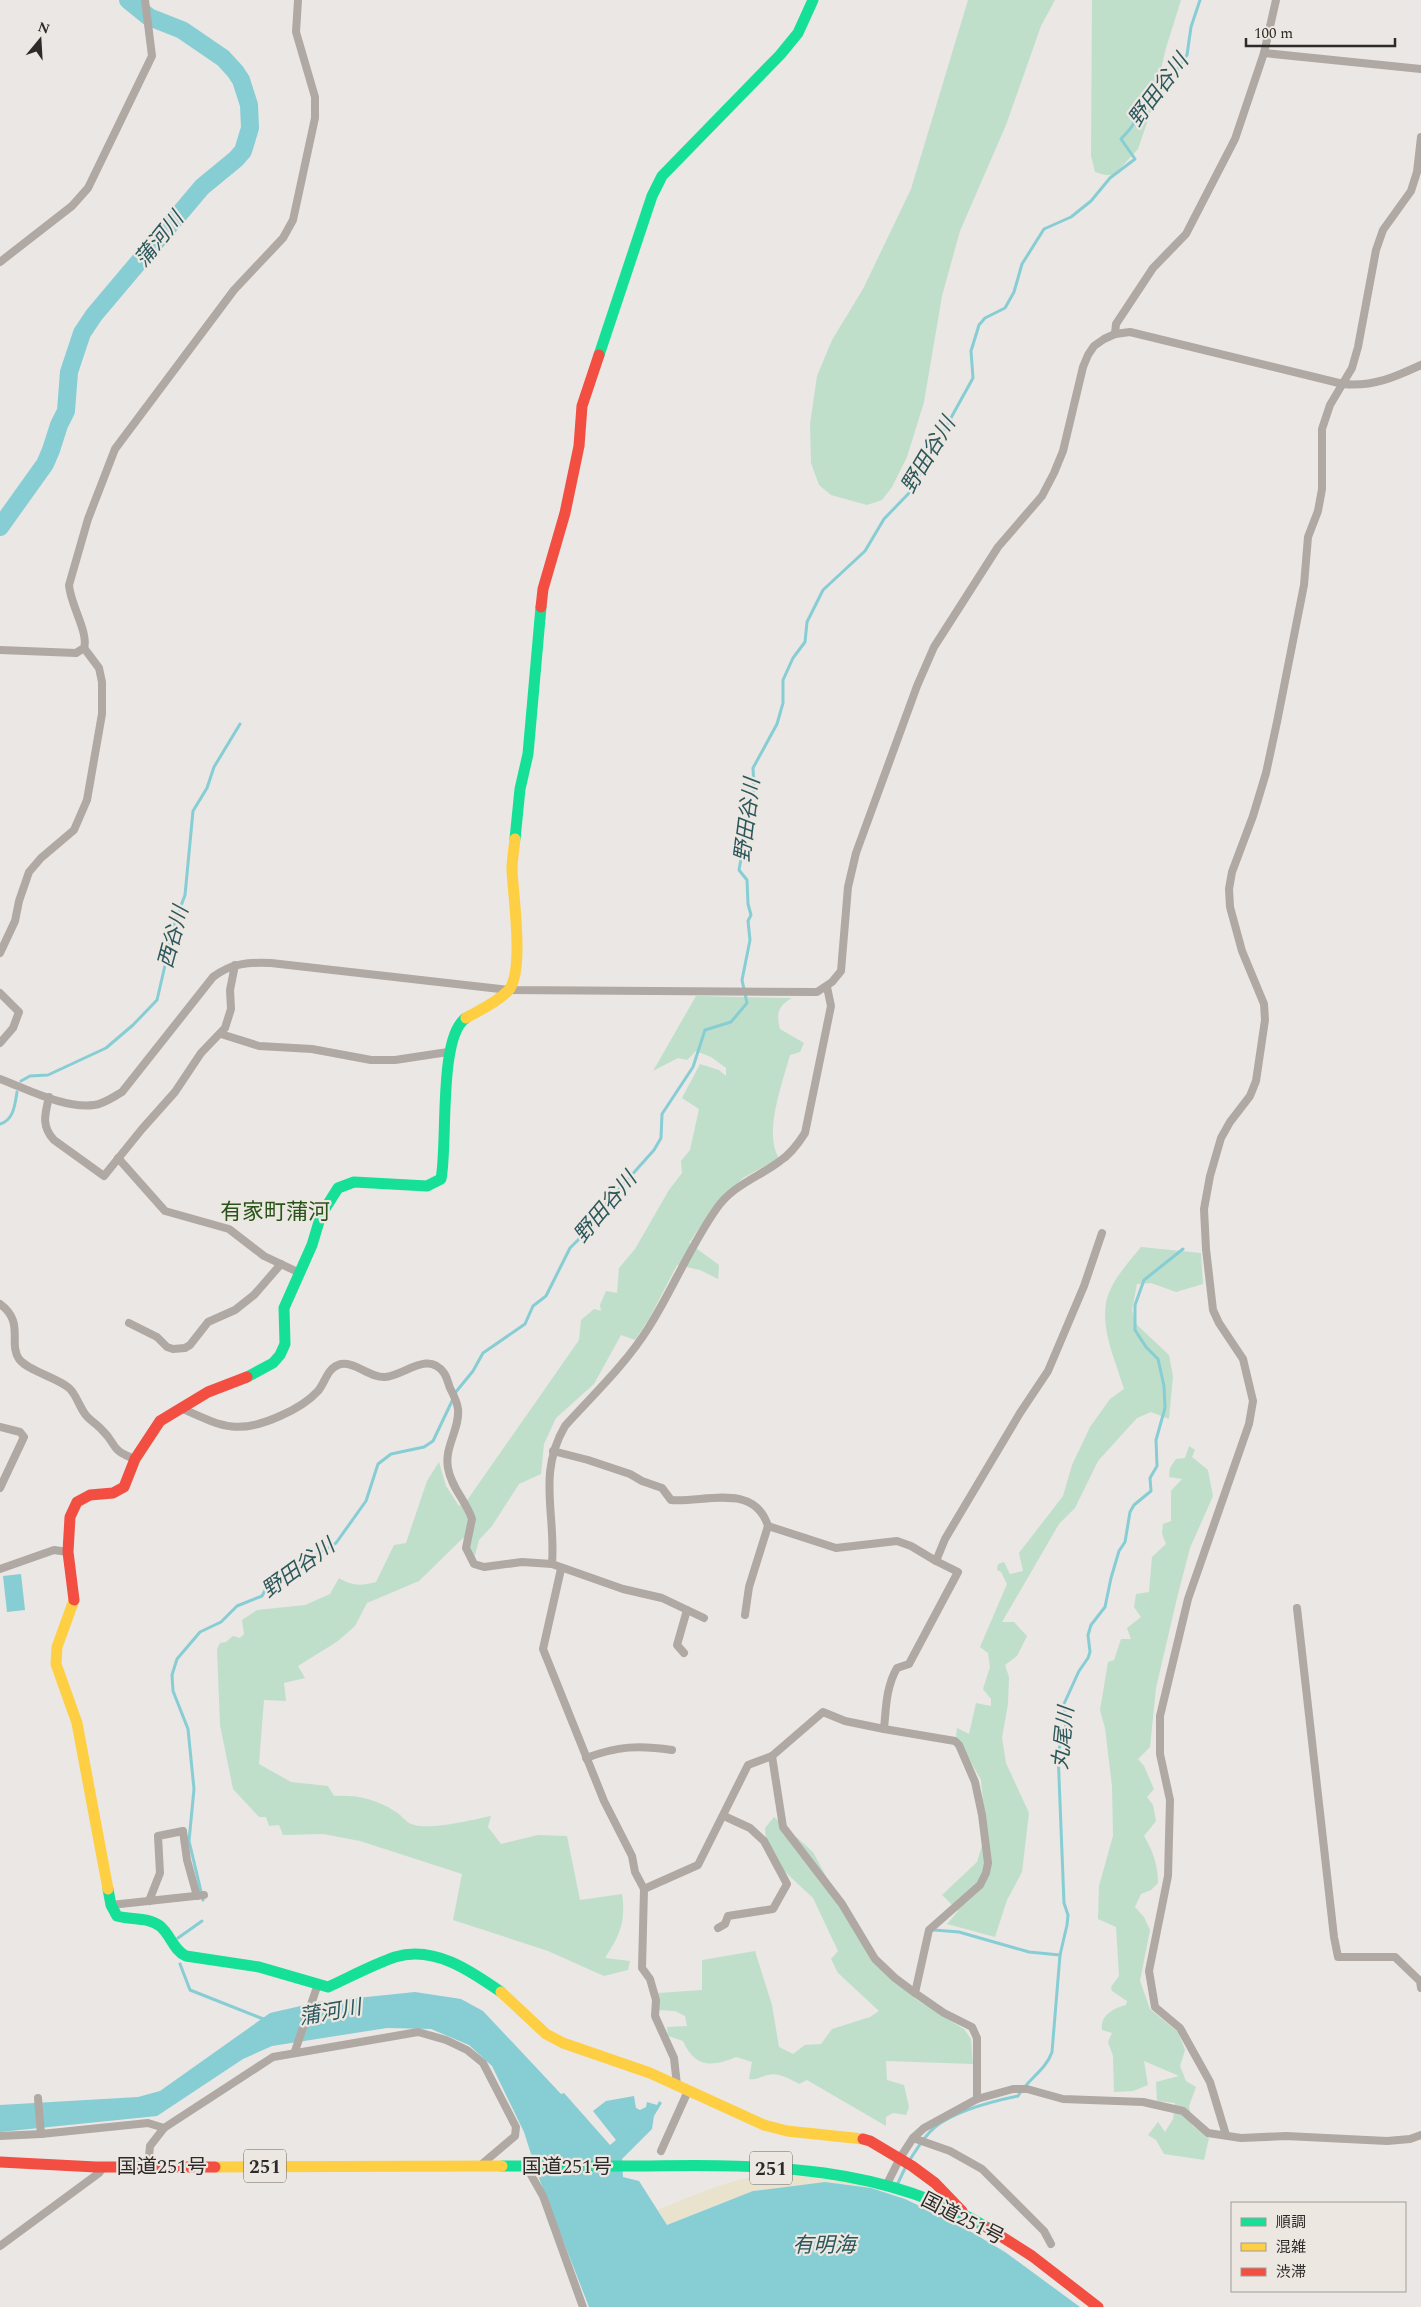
<svg xmlns="http://www.w3.org/2000/svg" width="1421" height="2307" viewBox="0 0 1421 2307" font-family="Spectral,'Noto Sans JP',serif">
<style>
.green{fill:#bfdfcb}
.sand{fill:#e9e3cd}
.water{fill:#87cdd4}
.lines{fill:none;stroke-linecap:round;stroke-linejoin:round}
.stream{stroke:#87cdd4;stroke-width:3}
.river{stroke:#87cdd4;stroke-width:18}
.street{stroke:#afa8a3;stroke-width:8}
.fast{stroke:#16e098;stroke-width:11}
.slow{stroke:#ffcf43;stroke-width:11}
.jam{stroke:#f24e42;stroke-width:11}
.labels{text-anchor:middle;stroke-width:4.5;stroke-linejoin:round;paint-order:stroke}
.shield{fill:#ede7e2;stroke:#676360;stroke-width:1}
.shield-label{font-size:19px;font-weight:bold;fill:#2d2b29}
.street-label{font-size:20px;fill:#2d2b29;stroke:#ede7e2}
.water-label{font-size:21px;font-style:italic;fill:#2b585d;stroke:#ede7e2}
.quarter-label{font-size:22px;fill:#285319;stroke:#ede7e2}
</style>
<rect width="100%" height="100%" fill="#eae7e5"/>
<g class="green">
<path d="M968,0H1055L1041,26L1006,125L960,231L942,296L924,402L907,457L892,487L882,500L867,505L831,495L819,485L811,463L810,424L817,376L832,340L863,289L911,189Z"/>
<path d="M1092,0H1181L1166,48L1151,111L1138,149L1114,175H1105L1095,172L1091,156Z"/>
<path d="M696,996L792,998C778,1006 776,1013 780,1029L804,1043L800,1052L790,1055C783,1081 763,1134 779,1158L743,1178L714,1206L689,1243L719,1265L718,1279L700,1270L677,1265L649,1319L635,1340L621,1335L594,1384L556,1418L544,1444L541,1474L519,1484L492,1526L479,1540L474,1559L470,1550V1544L463,1538L419,1581L367,1603L355,1626L338,1641L298,1666L305,1678L284,1683L286,1701L264,1700L259,1764L291,1782L328,1786L334,1796C358,1795 376,1799 396,1812C401,1815 406,1822 411,1824C429,1831 472,1820 491,1816L488,1827L501,1844L538,1835L567,1836L580,1900L622,1894C626,1922 620,1935 605,1958L630,1961L628,1970L604,1976L548,1951L453,1920L462,1874L360,1841L323,1834L283,1835L279,1825L269,1826L266,1817H259L233,1789L220,1725L217,1649L220,1643L226,1642L233,1636L240,1638L244,1634L242,1620L257,1610L305,1605L330,1594L339,1578C352,1586 361,1586 376,1582L394,1545L406,1543L427,1481L439,1462L446,1486L459,1506L468,1499L579,1340L581,1320L594,1309L601,1311L600,1305L606,1291L617,1293L619,1268L635,1249L669,1190L682,1173L681,1161L690,1150L699,1109L682,1098L700,1064L719,1070L726,1076V1068L711,1057L696,1051L687,1060L678,1058L653,1071Z"/>
<path d="M1141,1247L1201,1253L1203,1284L1176,1292L1151,1283L1137,1284L1132,1310L1136,1324L1169,1355L1173,1376L1169,1419L1151,1412L1137,1418L1098,1461L1075,1508L1059,1524L1002,1622H1014L1027,1636L1017,1656L1005,1665L1009,1677L1008,1704L1002,1738L1006,1763L1029,1813L1022,1872L1007,1900L995,1937L947,1924L958,1911L942,1895L977,1862L986,1832L981,1780L956,1736L957,1728L969,1734L976,1703L991,1706V1699L983,1689L990,1667L988,1653L980,1647L1007,1584L1001,1572L997,1570L998,1564L1004,1562L1010,1574L1023,1571L1019,1553L1063,1496L1072,1465L1090,1427L1110,1399L1124,1389C1116,1362 1101,1331 1106,1303C1110,1282 1128,1263 1141,1247Z"/>
<path d="M1189,1446L1195,1450L1192,1457L1208,1470L1213,1496L1190,1548L1177,1598L1156,1688L1150,1747L1138,1759L1144,1766L1154,1789L1147,1797L1153,1805L1156,1821L1144,1836C1153,1851 1158,1865 1158,1883L1151,1890L1141,1894L1135,1907L1144,1917L1150,1930L1140,1981L1150,2009L1178,2032L1185,2050L1180,2066L1186,2081L1196,2087L1189,2106L1192,2125L1209,2138L1204,2160L1164,2154L1156,2140L1148,2135L1158,2122L1165,2132L1173,2119L1175,2103L1157,2101L1156,2082L1179,2076L1144,2061L1148,2085L1133,2091L1114,2092L1113,2056L1108,2042L1112,2033L1102,2030C1100,2015 1114,2008 1126,2005L1127,2001L1112,1991L1111,1987L1119,1976L1116,1927L1098,1919L1099,1886L1113,1836L1112,1786L1105,1728L1100,1710L1108,1662L1114,1660L1121,1639H1131L1127,1628L1141,1617L1134,1607L1136,1594L1149,1592L1152,1557L1166,1544L1162,1534L1163,1524L1171,1521V1491L1182,1479L1169,1477L1170,1468L1176,1459L1185,1458Z"/>
<path d="M774,1817L813,1852L872,1962L917,2000L964,2029L971,2039L973,2064L886,2061L887,2080L904,2085L909,2107L906,2115L893,2113L886,2117V2126L807,2080L799,2084C790,2079 778,2072 768,2075C761,2076 756,2081 749,2079L752,2062L736,2057C712,2067 695,2068 683,2041L668,2036L667,2027L687,2026L685,2016L675,2011L657,2010L658,1993L702,1990V1960L755,1951L772,2005L779,2047L793,2054L805,2045L821,2044L832,2029L870,2017L879,2011L838,1973L831,1959L838,1951L813,1898L767,1855L765,1828Z"/>
</g>
<path class="sand" d="M777,2173L853,2183L871,2188L825,2182L753,2191L667,2225L658,2210C697,2194 734,2177 777,2173Z"/>
<g class="water">
<path d="M21,1574L25,1610L7,1612L3,1576Z"/>
<path d="M415,1992L461,1999L483,2011L561,2094L564,2093L610,2145L616,2140L593,2111L606,2101L634,2096L636,2108L640,2110L646,2107L647,2102L657,2105L659,2101L662,2103L654,2116L652,2129L622,2159L623,2177L639,2181L667,2225L753,2191L825,2182L871,2188L905,2199L958,2224L1005,2252L1080,2307H589L537,2173L524,2132L492,2066L469,2045L431,2029L387,2028L272,2046L243,2059L157,2116L0,2132V2105L138,2097L160,2091L270,2013L318,2002Z"/>
</g>
<g class="lines">
<g class="stream">
<path d="M21,1081L30,1076L48,1075L106,1048L133,1025L157,1000L175,922L185,895L193,811L207,788L214,767L240,724"/>
<path d="M0,1124C14,1120 15,1104 17,1092"/>
<path d="M455,1393L473,1371L483,1353L525,1324L533,1306L546,1296L570,1248L596,1222V1215L654,1150L661,1138L662,1114L693,1067L705,1030L731,1022L747,1003L742,980L750,940L748,921L751,915L748,904L747,880L739,870L754,788L753,768L777,724L783,703V680L793,658L805,642L807,622L823,590L865,551L884,519L910,492L973,378L971,351L979,325L985,318L1005,308L1014,292L1022,264L1044,229L1071,217L1091,201L1110,178L1135,159L1121,139L1130,129L1150,99L1164,88L1187,55L1191,27L1200,0"/>
<path d="M203,1900L189,1841L194,1789L188,1729L173,1691L172,1675L177,1659L200,1632L221,1622L237,1606L262,1596L268,1585L336,1543L366,1501L378,1464L391,1454L424,1447L433,1441L453,1399"/>
<path d="M934,1930L959,1932L1029,1952L1060,1955"/>
<path d="M178,1938L202,1921"/>
<path d="M180,1964L190,1990L266,2020"/>
<path d="M909,2161C917,2149 924,2136 935,2127C955,2111 994,2101 1018,2096C1028,2079 1046,2070 1052,2052L1060,1955L1067,1925L1068,1915L1064,1903L1058,1752C1063,1735 1070,1725 1063,1706L1079,1671L1088,1658L1090,1652L1088,1635L1091,1625L1105,1607L1111,1578L1119,1551L1125,1542L1130,1512L1134,1505L1151,1491L1150,1478L1157,1466L1156,1440L1165,1408L1164,1386L1158,1359L1146,1347L1135,1330V1305L1144,1280L1183,1249"/>
<path d="M898,2183L906,2166"/>
</g>
<path class="river" d="M0,527L45,464L51,450L59,425L66,411L69,372L82,333L94,315L202,187L236,159L243,151L250,128L249,105L241,80L235,71L223,58L182,30L149,17L128,0"/>
<g class="street">
<path d="M1264,53L1421,69"/>
<path d="M0,262L72,206L88,188L152,56L145,0"/>
<path d="M1115,334L1116,324L1153,268L1186,234L1235,139L1264,53L1276,0"/>
<path d="M0,650L76,653L84,648C89,633 70,604 69,585L88,519L115,449L234,290L283,238L293,220L315,118V97L296,32L298,0"/>
<path d="M0,953L15,921L19,901L29,872L41,858L74,830L87,800L102,714V682L99,668L84,648"/>
<path d="M0,993L19,1012L13,1028L0,1043"/>
<path d="M221,1034L259,1046L312,1049L371,1060H395L448,1052"/>
<path d="M0,1079C27,1089 65,1109 94,1105C104,1104 113,1097 122,1092L213,977C231,963 250,962 271,963L509,990L817,992L832,982L841,971L848,887L856,853L917,686L934,647L998,547L1042,496L1054,473L1063,451L1083,367L1088,355L1094,346L1104,339L1115,334L1130,332L1343,384C1373,387 1395,377 1421,365"/>
<path d="M49,1097C45,1114 41,1126 54,1140L104,1176L142,1129L175,1092L201,1053L225,1028L231,1009L230,990L235,965"/>
<path d="M118,1158L165,1211L229,1229L264,1256L300,1273"/>
<path d="M0,1304C25,1322 8,1343 19,1359C28,1371 56,1377 69,1388C76,1394 79,1406 85,1414C89,1420 97,1424 102,1430C118,1445 109,1450 135,1459"/>
<path d="M129,1323L157,1337L167,1347L173,1349L185,1348L190,1345L208,1322L235,1310L254,1295L281,1264"/>
<path d="M183,1409C223,1427 238,1435 280,1416C294,1410 307,1403 318,1391C325,1383 327,1369 338,1365C353,1359 369,1378 385,1377C404,1376 428,1350 444,1373C447,1377 448,1383 450,1388C453,1394 457,1401 458,1409C460,1429 444,1447 448,1468C451,1487 466,1501 472,1519L466,1548L474,1564L484,1567L522,1562L552,1564L623,1589L662,1598L704,1618"/>
<path d="M0,1427L20,1432L24,1437L0,1488"/>
<path d="M553,1451L588,1460L630,1474L642,1481L662,1488L671,1500C704,1503 754,1482 768,1526L749,1587L745,1615"/>
<path d="M768,1526L836,1548L897,1541L911,1546L936,1561"/>
<path d="M552,1564C556,1514 537,1474 565,1426C594,1394 626,1364 649,1327C673,1289 690,1246 717,1208C733,1185 759,1177 780,1161C791,1154 798,1144 805,1133L831,1006L827,987"/>
<path d="M0,1569L54,1550L68,1552"/>
<path d="M561,1569L543,1649L604,1801L632,1856L635,1872L644,1889L642,1968L650,1979L656,2000L655,2016L674,2058L677,2085"/>
<path d="M1297,1608L1334,1937L1338,1957H1395L1420,1981L1421,1988"/>
<path d="M684,1653L677,1645L687,1610"/>
<path d="M772,1756L783,1827L842,1904L875,1959L895,1978L915,1993"/>
<path d="M586,1758C618,1746 639,1745 672,1750"/>
<path d="M644,1889L698,1865L748,1765L772,1756L823,1712L845,1721L884,1729"/>
<path d="M149,1901L160,1873L158,1836L183,1831L187,1860L197,1896"/>
<path d="M111,1905L204,1895"/>
<path d="M718,1928L725,1924L728,1916L773,1909L787,1884L764,1841L750,1828L724,1816"/>
<path d="M295,2051L318,1984"/>
<path d="M38,2098L41,2134"/>
<path d="M977,2099V2038L972,2027L944,2013L915,1993L929,1930L980,1885L986,1873L988,1863L982,1815L975,1782L959,1745L955,1741L884,1729C886,1708 886,1687 897,1668L909,1664L958,1572L936,1561L945,1539L1020,1413L1048,1371L1084,1286L1102,1233"/>
<path d="M1226,2135L1210,2082L1180,2028L1155,2007L1149,1971L1168,1876L1170,1800L1160,1754V1716L1188,1599L1249,1424L1253,1401L1243,1359L1219,1323L1213,1310L1206,1249L1204,1209L1210,1176L1221,1138L1230,1122L1250,1096L1256,1081L1265,1020L1264,1004L1242,951L1230,907L1229,889L1232,872L1253,816L1266,773L1277,722L1304,585L1308,537L1318,511L1322,489V429L1330,405L1352,368L1358,347L1376,250L1383,230L1411,191L1417,172L1421,137"/>
<path d="M0,2136L41,2134L148,2123L164,2128"/>
<path d="M913,2138L950,2151L982,2169L1044,2231L1051,2244"/>
<path d="M661,2151L688,2091"/>
<path d="M526,2166L543,2196L583,2307"/>
<path d="M148,2167L150,2146L164,2128L273,2057L418,2032L446,2040L467,2050L483,2063L516,2127L515,2136L482,2164"/>
<path d="M887,2184L900,2158L913,2138L924,2128L977,2099L1013,2089H1027L1063,2099L1143,2102L1183,2111L1208,2133L1241,2138L1286,2136L1387,2141L1410,2139L1421,2135"/>
<path d="M0,2246L99,2173L103,2168"/>
</g>
<g class="fast">
<path d="M599,355L652,196L662,176L780,55L798,33L813,0"/>
<path d="M515,839L520,789L528,754L541,607"/>
<path d="M247,1377L273,1363L280,1355L285,1344L284,1308L312,1245L321,1215L338,1188L354,1182L427,1186L441,1179C448,1144 438,1036 466,1018"/>
<path d="M108,1889L111,1905L117,1916C131,1920 148,1917 160,1926C171,1935 173,1950 186,1956L259,1967L328,1987C350,1977 372,1965 395,1957C434,1945 471,1971 501,1992"/>
<path d="M502,2166C551,2166 600,2166 650,2166C767,2164 885,2166 988,2228"/>
</g>
<g class="slow">
<path d="M466,1018C480,1010 496,1003 508,991C525,973 513,895 512,870C512,860 514,849 515,839"/>
<path d="M74,1600L57,1647L56,1664L77,1723L108,1889"/>
<path d="M501,1992L546,2034L563,2043L650,2073L764,2125L787,2131L863,2139"/>
<path d="M215,2167L502,2166"/>
</g>
<g class="jam">
<path d="M541,607L543,589L565,513L579,446L582,406L599,355"/>
<path d="M74,1600L68,1552L70,1517L77,1502L90,1495L113,1493L124,1487L135,1459L160,1421L208,1392L247,1377"/>
<path d="M863,2139L870,2141L912,2166L935,2183L962,2211"/>
<path d="M0,2162L96,2167H215"/>
<path d="M988,2228L1032,2256L1098,2307"/>
</g>
</g>
<g class="labels">
<g class="shield">
<rect x="244" y="2149.5" width="42" height="33" rx="4"/>
<rect x="750" y="2151.5" width="42" height="33" rx="4"/>
</g>
<g class="shield-label">
<text x="265" y="2173">251</text>
<text x="771" y="2175">251</text>
</g>
<g class="street-label">
<text x="162" y="2173">国道251号</text>
<text x="567" y="2173">国道251号</text>
<text transform="translate(963 2218) rotate(27)" y="7">国道251号</text>
</g>
<g class="water-label">
<text transform="translate(1158 90) rotate(-53)" y="7">野田谷川</text>
<text transform="translate(159 239) rotate(-51)" y="7">蒲河川</text>
<text transform="translate(928 455) rotate(-59)" y="7">野田谷川</text>
<text transform="translate(747 820) rotate(-83)" y="7">野田谷川</text>
<text transform="translate(173 937) rotate(-75)" y="7">西谷川</text>
<text transform="translate(605 1207) rotate(-50)" y="7">野田谷川</text>
<text transform="translate(298 1568) rotate(-36)" y="7">野田谷川</text>
<text transform="translate(1063 1738) rotate(-84)" y="7">丸尾川</text>
<text transform="translate(330 2012) rotate(-10)" y="7">蒲河川</text>
<text x="824" y="2252">有明海</text>
</g>
<g class="quarter-label">
<text x="275" y="1219">有家町蒲河</text>
</g>
</g>
<rect x="1231" y="2202" width="175" height="90" fill="#ede7e2" stroke="#a09c98"/>
<rect x="1241" y="2218" width="25" height="8" fill="#16e098" stroke="#a09c98"/>
<text x="1276" y="2227" font-size="15" fill="#2d2b29">順調</text>
<rect x="1241" y="2243" width="25" height="8" fill="#ffcf43" stroke="#a09c98"/>
<text x="1276" y="2252" font-size="15" fill="#2d2b29">混雑</text>
<rect x="1241" y="2268" width="25" height="8" fill="#f24e42" stroke="#a09c98"/>
<text x="1276" y="2277" font-size="15" fill="#2d2b29">渋滞</text>
<g transform="translate(40 40) rotate(18)" stroke="#ede7e2" stroke-width="4" paint-order="stroke">
<path d="M0-4L9 19L0 12L-9 19Z" fill="#2d2b29"/>
<text y="-8" font-size="14" font-weight="bold" text-anchor="middle" fill="#2d2b29">N</text>
</g>
<path d="M1246 38v8h149v-8" fill="none" stroke="#2d2b29" stroke-width="2.5"/>
<text x="1254" y="38" font-size="15" fill="#2d2b29" stroke="#ede7e2" stroke-width="4" paint-order="stroke">100 m</text>
</svg>
